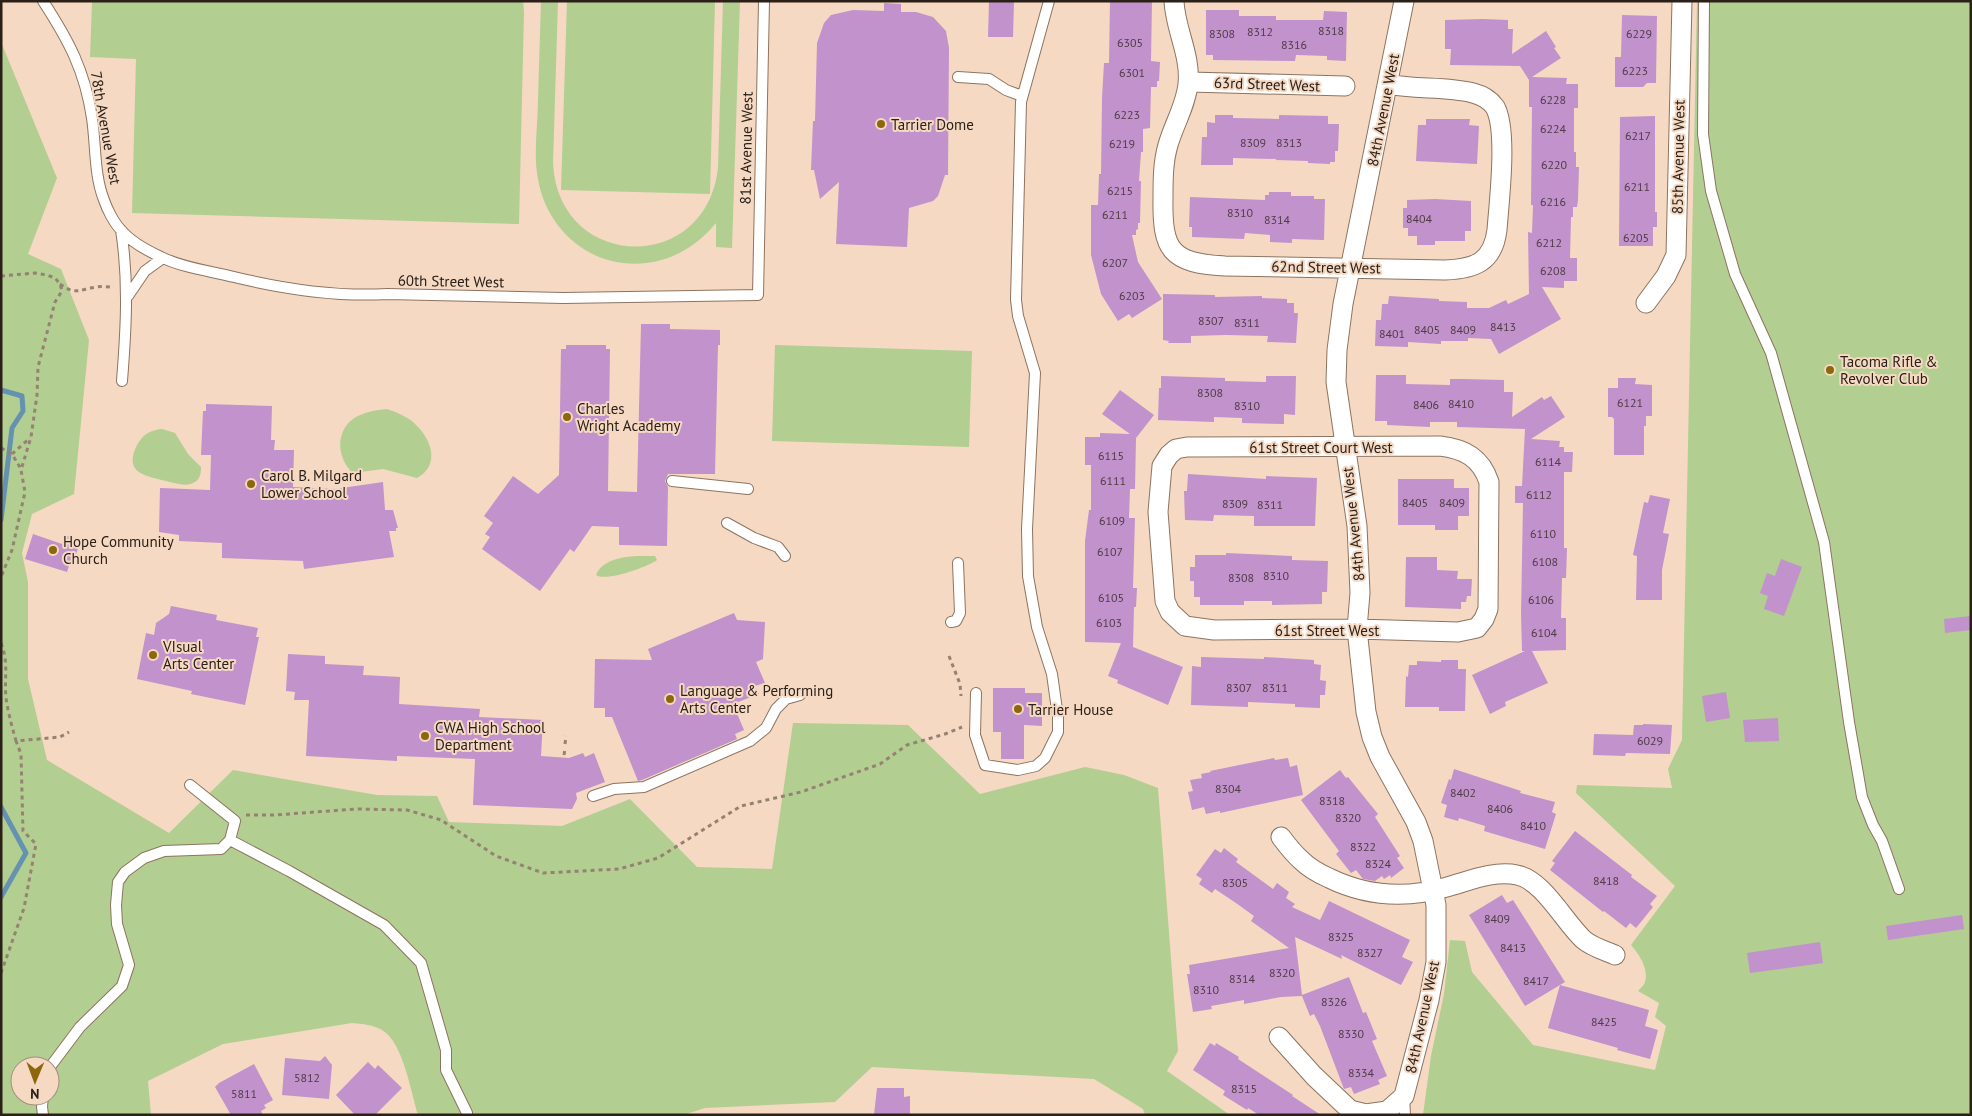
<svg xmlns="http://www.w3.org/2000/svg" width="1972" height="1116" font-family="'PT Sans',sans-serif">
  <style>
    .green { fill: #b2ce91; fill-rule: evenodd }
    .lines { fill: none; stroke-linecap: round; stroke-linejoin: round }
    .stream { stroke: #6592b1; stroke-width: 5 }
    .building { fill: #c192cb }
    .lane-casing { stroke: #8d7460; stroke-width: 12 }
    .street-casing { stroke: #8d7460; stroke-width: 21 }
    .path { stroke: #958272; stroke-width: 3; stroke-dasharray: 4 4; stroke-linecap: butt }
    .lane { stroke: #fff; stroke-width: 10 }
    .street { stroke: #fff; stroke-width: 19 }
    .poi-dot { fill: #8d670b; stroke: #f5d9c3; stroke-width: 2 }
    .labels { text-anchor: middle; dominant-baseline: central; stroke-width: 4; stroke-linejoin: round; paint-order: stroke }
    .number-label { font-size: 12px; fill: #503c45 }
    .street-label { font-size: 15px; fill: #2a2018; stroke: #f5d9c3 }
    .poi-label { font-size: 15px; fill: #2a2018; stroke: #f5d9c3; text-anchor: start }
  </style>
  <rect width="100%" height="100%" fill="#f5d9c3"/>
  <path class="green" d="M92 1H523L524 12 519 224 132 213 136 59 90 57Z
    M541 1H558L553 163C558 271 706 276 718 168L723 1H740L732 248 716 247V223C692 252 660 267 623 263 579 258 545 222 538 179 533 154 538 125 538 100 539 67 540 34 541 1Z
    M567 1H715L710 194 561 190Z
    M1697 1H1971V1115H1423L1431 1056 1444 994 1450 940 1465 941 1472 972 1533 1045 1655 1070 1666 1026 1655 1017 1659 1003 1638 991C1640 989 1644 985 1645 982 1649 969 1639 954 1631 945L1675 886 1576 793 1577 785 1672 788 1668 769 1682 740Z
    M1 42 57 178 28 254 61 269 89 340 74 494 32 514 22 553 28 582V679L47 760 169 833 233 770 377 795 437 796 449 822 562 826 630 799 697 867 772 869 793 723 908 725 980 794 1085 767 1124 775 1158 788 1178 1051 1167 1071 1230 1115H1145L1143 1109 1094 1079 872 1067 835 1102 705 1108 683 1115H418C411 1092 403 1042 382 1030 373 1025 363 1024 352 1023L223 1044 148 1081 151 1115H1ZM20 1066H50V1096H20Z
    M775 345 972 351 969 447 772 441Z
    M387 409C398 413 409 417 417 426 433 442 439 466 417 478L383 469 353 473C337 459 335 432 353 419 363 412 376 410 387 409Z
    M162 429 175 433 188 454 201 467C201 474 200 480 193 483 185 487 175 483 166 481 145 476 123 473 137 445 143 434 151 430 162 429Z
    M637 556H655L657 560C647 567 607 582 596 575 602 560 622 557 637 556Z"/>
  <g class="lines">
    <path class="stream" d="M1 390 22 396 23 411 12 428 1 520
      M1 807 26 853 1 897"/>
  </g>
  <path class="building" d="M989 1H1014L1013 37H988Z
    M1110 1H1152L1151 61 1160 62 1159 81H1157V87H1151L1150 128 1143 129V152H1141L1139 181H1141L1140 223H1138V229L1136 230V235H1132L1138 262 1162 299 1132 318 1129 314 1118 321 1101 294 1091 255V205H1098L1099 174H1101L1102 98 1104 63H1109Z
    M884 3 901 4V12H916L933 17 946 31 949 48 948 175H945L938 196 933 201 909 208 907 247 836 244 839 182 820 199 814 170H811L813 121H815L817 43 824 23 831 15 853 10 884 11Z
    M1206 10H1239V16H1276V20H1323L1324 11 1347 12 1346 61 1327 60V56L1296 55 1295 61 1213 60V55H1206Z
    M1622 15 1657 16 1656 83H1647L1643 87H1615V57H1621Z
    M1483 19 1508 20V29H1513L1512 54 1546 31 1556 47 1554 48 1561 58 1532 77 1567 78 1566 84H1578V108H1574V152H1576V167H1579L1578 200 1577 207H1573V217H1571L1570 258H1577V281H1564V288L1542 287 1561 319 1499 354 1491 339 1468 338V341H1441V344L1408 342V347L1375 346 1376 320H1381L1382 304H1388L1389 296 1439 299V301L1467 302V308H1489L1506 300 1508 304 1529 294 1528 232 1532 233 1533 205H1531L1532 107H1529V80L1520 66 1450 65 1451 49H1445V20Z
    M1215 115H1233V118L1279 119V115L1328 116V124H1339L1338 151H1335V162H1330V164L1308 163V161L1276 160V159L1233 158V165H1201L1202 137H1207V122L1215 123Z
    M1655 116V212H1657V227H1653V246H1619L1620 117Z
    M1426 119H1470L1469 125 1479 126 1477 164 1416 161 1418 125H1426Z
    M1269 192H1291V196H1314V199H1325L1324 240 1292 239V243L1270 242V235L1245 233 1244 239 1192 237V227H1189L1190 197 1265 200V195H1269Z
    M1435 199 1471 201V231H1465V241H1435V245H1417V236H1408V228H1403V208H1407V200Z
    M1163 294 1215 295V297L1262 296V298L1287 299V303H1294V313H1298L1296 343 1267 342 1268 336 1226 335 1191 336V343H1168L1169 341 1163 340Z
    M641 324H670V329L720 330V345H718L715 474H668L665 481 668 487 667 546 619 545V527L592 526 574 552 570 549 540 591 482 549 490 537 485 534 493 523 484 516 513 476 538 494 559 475 561 349H566V345H606V349H610L608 491 637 492Z
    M1376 375H1406V384L1450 385V379H1463L1504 380V392H1513L1512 417 1542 397 1544 400 1551 396 1565 417 1531 439 1560 441 1559 447H1564V452H1573L1572 472H1564V548H1567L1566 578H1562L1561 618H1566V650L1532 651 1548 683 1505 702 1506 706 1490 714 1472 675 1525 651H1522L1521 614 1523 503H1515V486H1522L1525 429 1457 427V422H1430V427L1387 425V421H1375Z
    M1161 376 1225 378V381L1266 382V376H1296L1295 415 1284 414V424L1242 423V418L1214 417V422L1158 420 1159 388H1161Z
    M1618 378H1636L1635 384 1652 385V416H1646V426H1644V455H1614V419L1612 417H1608V388H1618Z
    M1120 390 1154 415 1136 438 1135 489H1130L1129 518H1135L1133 588H1137L1136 607H1134L1133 647 1183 667 1168 705 1117 683 1118 680 1108 676 1121 643 1085 642V541L1089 510H1091V465H1085V437H1100V433L1130 434 1102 414Z
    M206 404 272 406 271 440H275L274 450H294L293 487 335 489 383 482 385 510H393L398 528H396V531H389L394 557 304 569 303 561 222 558V543L179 541V535L159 532 160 488 210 490 211 455H201L203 411H206Z
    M1188 474 1266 479V476L1317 478 1315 526H1254V516L1214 515 1213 521 1185 520 1184 491H1187Z
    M1398 479H1454V488H1469V516H1458V530H1435V525H1398Z
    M1650 495 1670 499 1663 533 1669 534 1662 570V600H1636L1637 556 1633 555 1644 502 1648 503Z
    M33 534 62 544 65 535 81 540 75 557 72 556 67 572 25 559Z
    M1226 553 1292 556V560L1328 561 1327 592H1322V604L1272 605V601H1244V605H1200V597H1194V581H1190V567H1195V555H1226Z
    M1406 557H1437V570L1458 571 1457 579H1472L1471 596H1467L1466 602H1461V609L1405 607Z
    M1781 559 1802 567 1784 616 1764 609 1768 596 1760 593 1767 573 1775 576Z
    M171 606 217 615 216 620 258 628 256 637H259L245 705 191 694 192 691 137 679 146 633 154 635 156 623 169 614Z
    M734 613 737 620 765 622 763 659 756 662 765 683 755 686 759 694 733 704 744 730 735 734 737 739 642 780 638 781 612 717H605V708H594L595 659 652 660 648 649Z
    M1971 616V630L1945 633 1944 619Z
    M288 654 325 656V664L364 666 363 675 400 677 399 704 480 709 479 717 543 720 541 756 569 758 583 753 585 757 594 753 605 782 576 793 577 799 572 809 473 805 475 759 397 756V761L306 756 309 700H294L295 692 286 691Z
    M1201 657 1264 659V657L1314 660V664L1321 665 1320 680 1326 681 1325 695H1320V708L1295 707V704L1248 702V707L1191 705 1192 666 1201 667Z
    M1441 660H1458V669H1466L1465 711H1439V707H1405L1406 676 1408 677 1409 665H1417V661L1441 662Z
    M993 688H1025V693H1042V726L1024 725V759H1001V732H993Z
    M1726 692 1730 718 1706 722 1702 696Z
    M1778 718 1779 741 1745 742 1743 720Z
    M1643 724 1672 725 1670 754 1626 753 1625 756 1593 755 1594 734 1633 735 1634 725H1643Z
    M1274 758 1275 760 1288 758 1290 767 1297 765 1303 795 1220 813V811L1206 814 1204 807 1192 810 1188 792 1193 791 1190 780 1202 778 1201 774 1211 772 1210 771Z
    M1454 769 1521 791 1520 793 1555 802 1552 812 1556 814 1545 849 1484 831 1485 826 1459 818 1458 821 1444 817 1447 805 1441 803 1449 779 1451 780Z
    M1340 770 1346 778 1348 777 1378 814 1375 817 1400 856 1397 858 1404 868 1391 878 1390 875 1384 879 1382 876 1375 881 1363 879 1356 870 1351 873 1336 854 1339 851 1301 800Z
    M1575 831 1632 875 1631 877 1657 896 1650 904 1653 907 1636 928 1630 923 1626 928 1604 911 1603 912 1550 870 1555 863 1552 861Z
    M1224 848 1238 859 1236 862 1273 889 1277 883 1289 892 1286 898 1295 904 1292 907 1320 920 1329 901 1410 940 1402 957 1413 962 1401 985 1341 955 1342 959 1295 937 1302 995 1349 977 1363 1013 1366 1012 1377 1039 1372 1041 1387 1076 1378 1080 1380 1084 1354 1094 1351 1087 1344 1089 1320 1026 1314 1014 1310 1016 1302 996 1281 997 1244 1004V1000L1211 1006 1212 1009 1193 1012 1187 974H1190L1189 965 1289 948 1251 921 1254 916 1236 903 1215 889 1212 893 1199 884 1202 879 1196 875 1215 849 1221 853Z
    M1502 895 1507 903 1513 900 1565 982 1560 985 1649 1010 1645 1026 1658 1030 1650 1059 1617 1050 1618 1048 1548 1028 1560 985 1525 1006 1469 915Z
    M1962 915 1964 929 1888 940 1886 926Z
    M1820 942 1823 963 1750 973 1747 953Z
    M1210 1043 1215 1046 1216 1043 1239 1057 1238 1059 1293 1095 1292 1096 1321 1115H1259L1248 1108 1247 1110 1223 1095 1225 1091 1193 1070Z
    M325 1056 332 1065 329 1099 282 1095 285 1058 320 1061Z
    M368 1062 375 1069 378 1065 402 1088 375 1115H355L336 1095Z
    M254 1064 273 1100 264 1105 266 1108 261 1111 263 1115H231L215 1087 219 1083Z
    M877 1088H904V1097L910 1096V1115H874Z"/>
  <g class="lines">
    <defs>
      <path id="lane" d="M43 1C69 41 85 71 92 118 96 145 94 175 104 200 107 209 114 223 121 230 130 241 148 251 161 257 183 268 211 271 234 277 284 289 336 297 387 294L563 298 758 295 764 1
        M1704 1 1703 134 1711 191 1735 274 1771 353 1824 542 1849 722 1862 797 1873 825 1882 841 1899 889
        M958 77 989 79 1006 90 1022 96
        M121 230C129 281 126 330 122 381
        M128 296 145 271 163 258
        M672 481 748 489
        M727 523 754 538 778 547 785 556
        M951 622 956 621 960 613 958 563
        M976 693 975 735 985 765 1018 770 1036 766 1045 758 1058 732V717L1052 674 1037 627 1028 576 1027 529 1035 373 1018 316 1016 300 1021 102 1049 1
        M593 796 614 789 644 787 750 741 766 728 776 709 786 699 800 695
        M230 840 289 871 384 925 421 963 446 1050V1070L467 1113
        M50 1067 80 1027 122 986 129 965 117 924 116 905 118 882 125 872 144 858 164 851 221 849 230 840 235 821 190 785
        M1404 1096 1405 1115
        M43 1115 42 1107 43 1096"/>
      <path id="street" d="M1174 1C1175 29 1191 55 1188 84 1186 105 1174 124 1168 145 1163 162 1163 180 1163 198 1162 251 1171 263 1225 266L1445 270C1475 269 1493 262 1497 230 1499 202 1508 130 1495 107 1490 100 1481 95 1473 93 1445 86 1416 90 1388 84
        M1189 82 1345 86
        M1646 303 1666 276 1676 255 1682 1
        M1440 446C1465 449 1481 458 1489 482L1488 609 1484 619 1477 628 1458 632 1357 629 1214 630 1185 626 1170 612 1165 601 1158 512 1162 466 1169 455 1176 449 1187 447Z
        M1281 837C1287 845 1293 853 1301 860 1309 868 1320 874 1329 878 1368 897 1406 899 1447 887 1469 881 1494 870 1517 875 1543 880 1565 923 1584 940 1592 947 1606 951 1615 955
        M1279 1037 1314 1076 1350 1110 1366 1114 1387 1111 1404 1096 1429 1000 1436 962V905L1423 841 1416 822 1380 757 1372 737 1366 712 1357 629 1360 593 1357 526 1336 382 1337 350 1343 304 1404 1"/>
    </defs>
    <use href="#lane" class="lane-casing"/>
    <use href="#street" class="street-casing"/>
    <path class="path" d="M1 276 35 273 47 275 55 278 60 284 62 291 55 302 38 367 37 395 31 437 21 470 25 492 12 550 1 577
      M60 284C76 296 80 289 97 287 102 286 108 287 114 287
      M1 448 12 454 21 469
      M12 454 30 438
      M1 643C9 663 4 678 6 698 8 712 12 727 16 741
      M949 656 960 684 961 696
      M565 744 566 736
      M564 755 565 749
      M246 815H275L356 809 407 810 441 820 496 856 543 873 619 869 658 858 741 806 801 792 880 764 907 745 945 734 962 727
      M1 973 24 908 36 844 23 831 21 754 16 741 60 737 69 732"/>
    <use href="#lane" class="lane"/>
    <use href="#street" class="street"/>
  </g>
  <g class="poi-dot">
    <circle cx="881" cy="124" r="5"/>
    <circle cx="1830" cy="370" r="5"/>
    <circle cx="567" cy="417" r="5"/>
    <circle cx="251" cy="484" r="5"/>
    <circle cx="53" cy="550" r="5"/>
    <circle cx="153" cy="655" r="5"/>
    <circle cx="670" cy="699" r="5"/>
    <circle cx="1018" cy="709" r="5"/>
    <circle cx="425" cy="736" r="5"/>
  </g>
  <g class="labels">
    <g class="number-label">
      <text x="1331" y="30">8318</text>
      <text x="1260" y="31">8312</text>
      <text x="1222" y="33">8308</text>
      <text x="1639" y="33">6229</text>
      <text x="1130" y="42">6305</text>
      <text x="1294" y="44">8316</text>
      <text x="1635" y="70">6223</text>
      <text x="1132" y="72">6301</text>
      <text x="1553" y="99">6228</text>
      <text x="1127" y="114">6223</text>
      <text x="1553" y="128">6224</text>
      <text x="1638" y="135">6217</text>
      <text x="1253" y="142">8309</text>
      <text x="1289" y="142">8313</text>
      <text x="1122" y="143">6219</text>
      <text x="1554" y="164">6220</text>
      <text x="1637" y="186">6211</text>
      <text x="1120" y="190">6215</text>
      <text x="1553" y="201">6216</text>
      <text x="1240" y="212">8310</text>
      <text x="1115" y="214">6211</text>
      <text x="1419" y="218">8404</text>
      <text x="1277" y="219">8314</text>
      <text x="1636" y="237">6205</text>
      <text x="1549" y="242">6212</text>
      <text x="1115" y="262">6207</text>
      <text x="1553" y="270">6208</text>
      <text x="1132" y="295">6203</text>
      <text x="1211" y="320">8307</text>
      <text x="1247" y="322">8311</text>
      <text x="1503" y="326">8413</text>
      <text x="1427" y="329">8405</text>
      <text x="1463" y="329">8409</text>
      <text x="1392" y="333">8401</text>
      <text x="1210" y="392">8308</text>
      <text x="1630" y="402">6121</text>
      <text x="1461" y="403">8410</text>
      <text x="1426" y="404">8406</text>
      <text x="1247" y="405">8310</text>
      <text x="1111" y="455">6115</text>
      <text x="1548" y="461">6114</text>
      <text x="1113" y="480">6111</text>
      <text x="1539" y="494">6112</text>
      <text x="1415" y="502">8405</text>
      <text x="1452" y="502">8409</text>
      <text x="1235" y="503">8309</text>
      <text x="1270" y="504">8311</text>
      <text x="1112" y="520">6109</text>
      <text x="1543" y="533">6110</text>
      <text x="1110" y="551">6107</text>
      <text x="1545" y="561">6108</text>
      <text x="1276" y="575">8310</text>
      <text x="1241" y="577">8308</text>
      <text x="1111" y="597">6105</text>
      <text x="1541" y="599">6106</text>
      <text x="1109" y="622">6103</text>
      <text x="1544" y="632">6104</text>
      <text x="1239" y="687">8307</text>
      <text x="1275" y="687">8311</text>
      <text x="1650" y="740">6029</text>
      <text x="1228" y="788">8304</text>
      <text x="1463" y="792">8402</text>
      <text x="1332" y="800">8318</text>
      <text x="1500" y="808">8406</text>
      <text x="1348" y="817">8320</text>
      <text x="1533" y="825">8410</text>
      <text x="1363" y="846">8322</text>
      <text x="1378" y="863">8324</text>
      <text x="1606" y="880">8418</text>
      <text x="1235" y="882">8305</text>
      <text x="1497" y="918">8409</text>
      <text x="1341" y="936">8325</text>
      <text x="1513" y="947">8413</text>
      <text x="1370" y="952">8327</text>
      <text x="1282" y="972">8320</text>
      <text x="1242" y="978">8314</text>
      <text x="1536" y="980">8417</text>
      <text x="1206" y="989">8310</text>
      <text x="1334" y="1001">8326</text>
      <text x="1604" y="1021">8425</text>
      <text x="1351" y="1033">8330</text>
      <text x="1361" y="1072">8334</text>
      <text x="307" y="1077">5812</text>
      <text x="1244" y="1088">8315</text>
      <text x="244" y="1093">5811</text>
    </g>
    <g class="street-label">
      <text transform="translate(1267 84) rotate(2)">63rd Street West</text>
      <text transform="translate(1383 110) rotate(-79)">84th Avenue West</text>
      <text transform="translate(106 128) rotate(80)">78th Avenue West</text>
      <text transform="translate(746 148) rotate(-89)">81st Avenue West</text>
      <text transform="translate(1678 157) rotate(-89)">85th Avenue West</text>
      <text transform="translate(1326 267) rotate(1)">62nd Street West</text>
      <text transform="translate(451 281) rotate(1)">60th Street West</text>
      <text x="1321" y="447">61st Street Court West</text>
      <text transform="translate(1353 524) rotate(-96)">84th Avenue West</text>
      <text x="1327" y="630">61st Street West</text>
      <text transform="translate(1422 1017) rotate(-78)">84th Avenue West</text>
    </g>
    <g class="poi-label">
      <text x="891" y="124">Tarrier Dome</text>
      <text x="1840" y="361">Tacoma Rifle &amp;<tspan x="1840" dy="17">Revolver Club</tspan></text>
      <text x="577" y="408">Charles<tspan x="577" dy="17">Wright Academy</tspan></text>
      <text x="261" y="475">Carol B. Milgard<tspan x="261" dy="17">Lower School</tspan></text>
      <text x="63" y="541">Hope Community<tspan x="63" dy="17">Church</tspan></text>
      <text x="163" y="646">VIsual<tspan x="163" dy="17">Arts Center</tspan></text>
      <text x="680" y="690">Language &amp; Performing<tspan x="680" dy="17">Arts Center</tspan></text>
      <text x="1028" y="709">Tarrier House</text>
      <text x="435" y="727">CWA High School<tspan x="435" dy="17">Department</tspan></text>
    </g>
  </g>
  <rect width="1972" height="1116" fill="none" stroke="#2a2018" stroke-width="5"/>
  <g transform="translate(35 1081) rotate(181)"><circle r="24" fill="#f5d9c3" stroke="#a48f7f"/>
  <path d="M0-4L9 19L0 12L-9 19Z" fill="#8d670b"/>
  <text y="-8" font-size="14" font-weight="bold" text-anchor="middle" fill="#2a2018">N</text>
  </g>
</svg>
